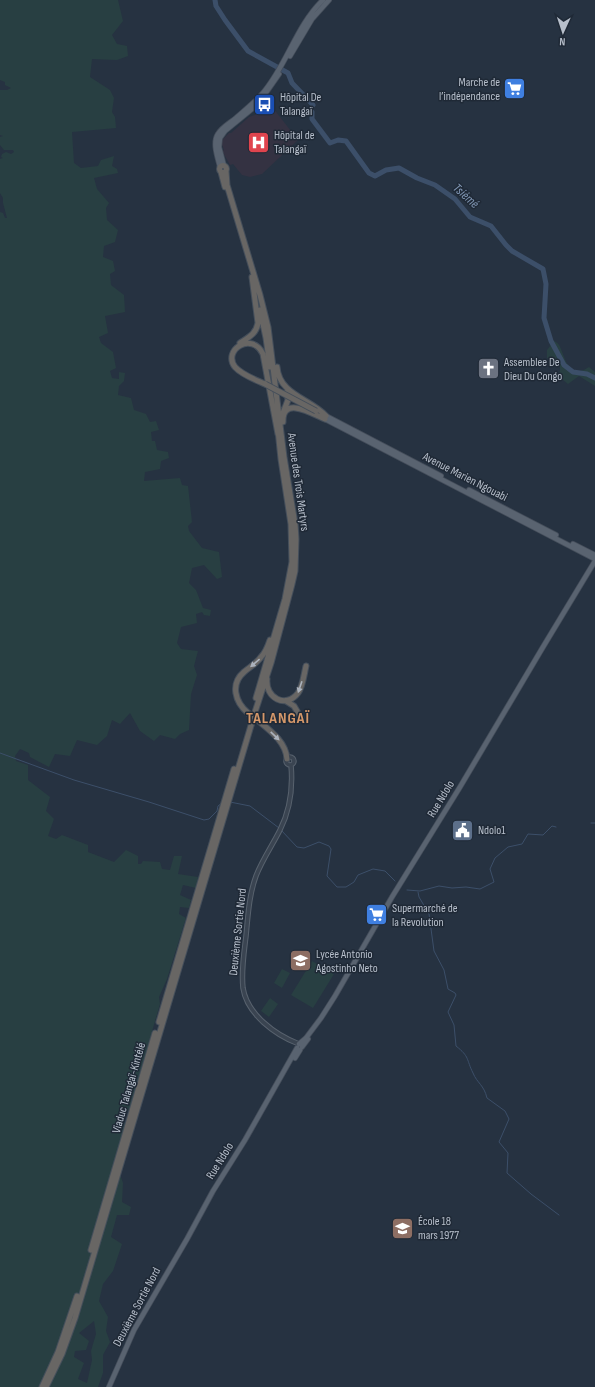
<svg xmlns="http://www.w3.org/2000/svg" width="595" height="1387" font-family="'Sofia Sans Condensed',sans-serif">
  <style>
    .medical { fill: #343242 }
    .green { fill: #283f42; fill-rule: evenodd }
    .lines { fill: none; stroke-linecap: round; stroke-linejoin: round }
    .stream { stroke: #3c4f69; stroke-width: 1 }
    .river { stroke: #3c4f69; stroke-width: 5 }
    .tertiary-casing { stroke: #58626e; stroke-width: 5.5 }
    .primary-casing { stroke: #444d5a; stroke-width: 6 }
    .trunk-casing { stroke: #454f5b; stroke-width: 7 }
    .tertiary { stroke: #3a4451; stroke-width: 3.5 }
    .primary { stroke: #596370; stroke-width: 4.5 }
    .trunk { stroke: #686664; stroke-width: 5 }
    .trunk-bridge-casing { stroke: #454f5b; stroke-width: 7; stroke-linecap: butt }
    .trunk-bridge { stroke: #686664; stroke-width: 5 }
    .oneway { fill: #abb2bc }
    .labels { text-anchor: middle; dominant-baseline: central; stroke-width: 3; stroke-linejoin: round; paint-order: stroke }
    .poi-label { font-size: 12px; fill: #b7bfcb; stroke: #1f2936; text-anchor: start }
    .street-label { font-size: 12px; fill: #b7bfcb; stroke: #1f2936 }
    .water-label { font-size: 13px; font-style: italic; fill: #7f95b2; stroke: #1f2936 }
    .district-label { font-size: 16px; font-weight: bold; letter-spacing: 1px; fill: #d49769; stroke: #1f2936 }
  </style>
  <rect width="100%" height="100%" fill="#263241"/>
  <path class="medical" d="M273 108 298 140 262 174 250 177 242 175 233 164 230 165 222 151 224 150 222 145V140L229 133H231L249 117Z"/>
  <path class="green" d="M0 0H118L123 21 112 35 117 44 127 46 128 56 117 60 92 59 90 77 110 90 114 98 112 112 115 117 116 128 72 132 74 163 81 168 98 166 101 160 114 156 112 166 117 169 118 173 94 178 97 189 109 203 106 208 107 220 118 230 115 242 104 246 103 257 113 261 115 271 110 274 111 285 124 295 125 312 105 316 108 333 99 337 101 343 113 352 116 368 110 371 112 378 119 379V372L125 373 124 381 119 386 118 395 131 398 134 410 146 414 150 422 156 421 159 430 151 432 152 441H155L157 450 168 452 169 458 161 461 160 469 145 472 144 481 180 478 182 485 188 486 192 522 188 526 189 531 202 548 219 552 222 577 217 579 204 565 192 568 189 583 196 590 203 608 211 610 210 616 204 615 202 612 196 614 197 623 181 627 177 643 181 649 198 651 194 666 197 675 191 694 189 730 180 734 175 739 160 735 154 741 140 731 130 713 120 724 112 720 107 736 97 745 77 740 70 756 55 754 49 767 30 757 29 753 20 749 15 756 16 761 28 765V780L50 797 46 811 54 819 48 836 56 839 62 835 88 845V852L114 862 126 850 138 856V864H141L143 861 160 862 162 869 170 870 174 856H182L178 874 198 877 196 888 183 885 180 895 191 900 189 908 180 907 179 914 186 918 167 979 159 997 160 1004 130 1107 123 1120 126 1125 115 1160 123 1183 122 1202 131 1207 129 1215H117L111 1237 122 1244 113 1271 103 1284 99 1301 108 1317 106 1331 110 1342 103 1355V1373L98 1387H0V212L3 213 5 218H7L3 203V198L0 193V159L3 158 1 157 2 154 6 152 11 154 14 152 13 150H4L0 145V137L3 136 0 135V90H7L11 88 5 85V82L0 80ZM94 1321 96 1334 91 1351 92 1360 87 1383 78 1379 84 1363 74 1357 75 1351 86 1350 89 1341 79 1333Z
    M554 341C556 342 558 343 559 345 564 353 566 373 580 371 583 371 587 368 589 367L595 372V386L579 376 568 384 557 375 560 371V364L555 360 547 358V350Z
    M312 961 334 974 313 1008 291 995Z
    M282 969 290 973 282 988 274 983Z
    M270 998 278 1004 269 1017 261 1011Z"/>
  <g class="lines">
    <path class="stream" d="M0 753 74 780 149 802 204 820 209 819 217 811 218 806 223 802
      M230 802 250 806 279 828
      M591 823H595
      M281 830 297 847 304 848 319 842 329 846 331 849 327 876 337 887H346L354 882 358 875 373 869 385 871 395 881
      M407 890 420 891 439 886 452 888 466 887 480 889 494 882 490 869 495 858 508 847 522 844 528 834 543 835 552 826 556 827
      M418 892 419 897 429 914 434 951 444 970 448 989 455 993 456 995 448 1012 454 1025 456 1046C470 1057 466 1059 473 1073 477 1083 484 1085 487 1098L505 1111 509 1119 499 1142 508 1153 507 1173 531 1194 559 1215"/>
    <path class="river" d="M215 0 216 6 225 20 248 51 288 73 292 83 313 105
      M312 112V119L330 143 338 140 346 141 369 173 375 176 386 170 399 168 417 178 435 185 455 199 470 217 491 226 506 245 512 251 543 269 546 284 544 318 551 341 564 365 573 372 587 374 595 378"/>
    <defs>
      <path id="tertiary" d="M286 761a4 4 0 1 1 8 0a4 4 0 1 1-8 0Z
        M291 765C293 787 290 810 280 830 272 846 262 860 256 876 249 895 248 916 246 936 244 953 241 971 243 988 247 1014 275 1035 299 1044"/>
      <path id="primary" d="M290 56 312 19 329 0
        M224 166 219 147 220 138 225 131 258 104 279 74
        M220 167C218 158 212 143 218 134 222 127 230 123 236 118 245 110 255 102 263 93 287 65 296 26 323 0
        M326 416 441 476
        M325 419 595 559
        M469 490 556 535
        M573 544 595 555
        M299 1044 306 1038 321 1018 335 996 392 897 460 787 543 647 595 561
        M302 1047 308 1039
        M295 1058 300 1050
        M109 1387 134 1330 187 1239 213 1191 245 1140 297 1048"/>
      <path id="trunk" d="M219.5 169a3.5 3.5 0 1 1 7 0a3.5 3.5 0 1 1-7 0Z
        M221 172 225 187
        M260 310 266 338 270 367
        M240 343C249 337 256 334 258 323L252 277
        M277 367C279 395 311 399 326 416
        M265 384C256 380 242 375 235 367 222 350 252 331 263 354L278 434
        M283 413 288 400 287 392
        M283 422C282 395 313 414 325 419
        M267 679C265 698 286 709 298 693 303 686 304 674 306 666
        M256 698 285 599 292 562 291 524 281 459 278 430
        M286 701 294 706 301 718
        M248 713C235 702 230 684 244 672 250 667 257 663 261 657 266 652 268 646 270 640
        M255 718C268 729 286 741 287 759
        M159 1022 234 769
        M91 1250 155 1033
        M42 1387 58 1352 77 1296
        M46 1387 62 1354 75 1318 255 712 271 663 292 584 295 571 296 539 295 524 284 457 268 327 260 295 227 185 226 171"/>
    </defs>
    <use href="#tertiary" class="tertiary-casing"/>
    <use href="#primary" class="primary-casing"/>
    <use href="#trunk" class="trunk-casing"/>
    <use href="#tertiary" class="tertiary"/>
    <use href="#primary" class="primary"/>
    <use href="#trunk" class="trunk"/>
    <defs>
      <path id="trunk-bridge" d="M265 384 316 411
        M248 713 255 718"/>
    </defs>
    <use href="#trunk-bridge" class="trunk-bridge-casing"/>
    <use href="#trunk-bridge" class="trunk-bridge"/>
  </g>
  <defs><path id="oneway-solid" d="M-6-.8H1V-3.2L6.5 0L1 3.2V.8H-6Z"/></defs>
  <g class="oneway">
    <use href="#oneway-solid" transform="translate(255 663) rotate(140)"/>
    <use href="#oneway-solid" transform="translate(300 687) rotate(109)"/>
    <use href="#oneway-solid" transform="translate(275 736) rotate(44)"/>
  </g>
  <defs>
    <symbol id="supermarket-square" viewBox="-11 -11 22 22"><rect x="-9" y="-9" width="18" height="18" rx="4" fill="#3f7fe0" stroke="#1f2936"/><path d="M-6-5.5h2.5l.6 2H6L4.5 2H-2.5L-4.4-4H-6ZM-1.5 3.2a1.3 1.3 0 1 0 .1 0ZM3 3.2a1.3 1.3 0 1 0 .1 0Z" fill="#fff"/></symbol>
    <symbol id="bus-square" viewBox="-11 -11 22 22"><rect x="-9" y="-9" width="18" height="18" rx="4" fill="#1a4fb4" stroke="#1f2936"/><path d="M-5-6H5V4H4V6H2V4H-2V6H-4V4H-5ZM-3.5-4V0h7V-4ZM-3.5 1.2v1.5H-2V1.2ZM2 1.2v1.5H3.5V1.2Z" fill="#fff"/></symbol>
    <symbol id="hospital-square" viewBox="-11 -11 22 22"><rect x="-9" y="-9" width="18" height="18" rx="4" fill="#e0444e" stroke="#1f2936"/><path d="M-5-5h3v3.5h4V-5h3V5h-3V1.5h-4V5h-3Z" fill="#fff"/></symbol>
    <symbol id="church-square" viewBox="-11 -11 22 22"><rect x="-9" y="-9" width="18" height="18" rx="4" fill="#6b7280" stroke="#1f2936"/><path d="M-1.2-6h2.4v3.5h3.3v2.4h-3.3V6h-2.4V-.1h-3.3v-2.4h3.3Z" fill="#fff"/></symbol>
    <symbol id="civic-square" viewBox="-11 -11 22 22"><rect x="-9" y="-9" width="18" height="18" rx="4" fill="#5c6f8a" stroke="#1f2936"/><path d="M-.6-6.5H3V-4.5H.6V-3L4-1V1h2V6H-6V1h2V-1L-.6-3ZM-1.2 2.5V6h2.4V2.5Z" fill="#fff"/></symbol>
    <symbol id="school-square" viewBox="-11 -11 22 22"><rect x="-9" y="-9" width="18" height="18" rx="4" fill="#8d6e63" stroke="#1f2936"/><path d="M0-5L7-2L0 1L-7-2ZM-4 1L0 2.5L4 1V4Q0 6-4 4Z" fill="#fff"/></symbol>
  </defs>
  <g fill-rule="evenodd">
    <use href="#supermarket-square" x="502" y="76" width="25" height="25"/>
    <use href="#bus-square" x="252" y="92" width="25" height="25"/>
    <use href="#hospital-square" x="246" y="130" width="25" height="25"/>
    <use href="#church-square" x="476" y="356" width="25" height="25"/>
    <use href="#civic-square" x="450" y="818" width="25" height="25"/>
    <use href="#supermarket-square" x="364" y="902" width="25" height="25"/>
    <use href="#school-square" x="288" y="948" width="25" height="25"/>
    <use href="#school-square" x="390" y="1216" width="25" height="25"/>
  </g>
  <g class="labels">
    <g class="poi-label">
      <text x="500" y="82" text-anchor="end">Marche de<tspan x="500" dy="14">l’indépendance</tspan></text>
      <text x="280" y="97">Hôpital De<tspan x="280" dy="14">Talangaï</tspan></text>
      <text x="274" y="135">Hôpital de<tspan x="274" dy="14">Talangaï</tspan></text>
      <text x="504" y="362">Assemblee De<tspan x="504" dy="14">Dieu Du Congo</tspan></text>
      <text x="478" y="830">Ndolo1</text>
      <text x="392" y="908">Supermarché de<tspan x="392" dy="14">la Revolution</tspan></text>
      <text x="316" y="954">Lycée Antonio<tspan x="316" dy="14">Agostinho Neto</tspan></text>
      <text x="418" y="1221">École 18<tspan x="418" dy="14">mars 1977</tspan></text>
    </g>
    <g class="street-label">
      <text transform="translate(465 477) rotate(27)">Avenue Marien Ngouabi</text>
      <text transform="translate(298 482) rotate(82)">Avenue des Trois Martyrs</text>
      <text transform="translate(441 799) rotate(-59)">Rue Ndolo</text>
      <text transform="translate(238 932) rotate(-84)">Deuxième Sortie Nord</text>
      <text transform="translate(129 1088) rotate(-74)">Viaduc Talangaï-Kintélé</text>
      <text transform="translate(220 1161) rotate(-58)">Rue Ndolo</text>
      <text transform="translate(137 1307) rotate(-62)">Deuxième Sortie Nord</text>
    </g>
    <g class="water-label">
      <text transform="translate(466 196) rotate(42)">Tsiémé</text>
    </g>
    <g class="district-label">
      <text x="278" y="718">TALANGAÏ</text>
    </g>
  </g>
  <g transform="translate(563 32) rotate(183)" stroke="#1f2936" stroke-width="3" paint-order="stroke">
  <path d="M0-3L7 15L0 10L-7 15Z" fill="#b7bfcb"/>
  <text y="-6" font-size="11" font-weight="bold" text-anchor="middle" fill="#b7bfcb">N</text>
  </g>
</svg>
